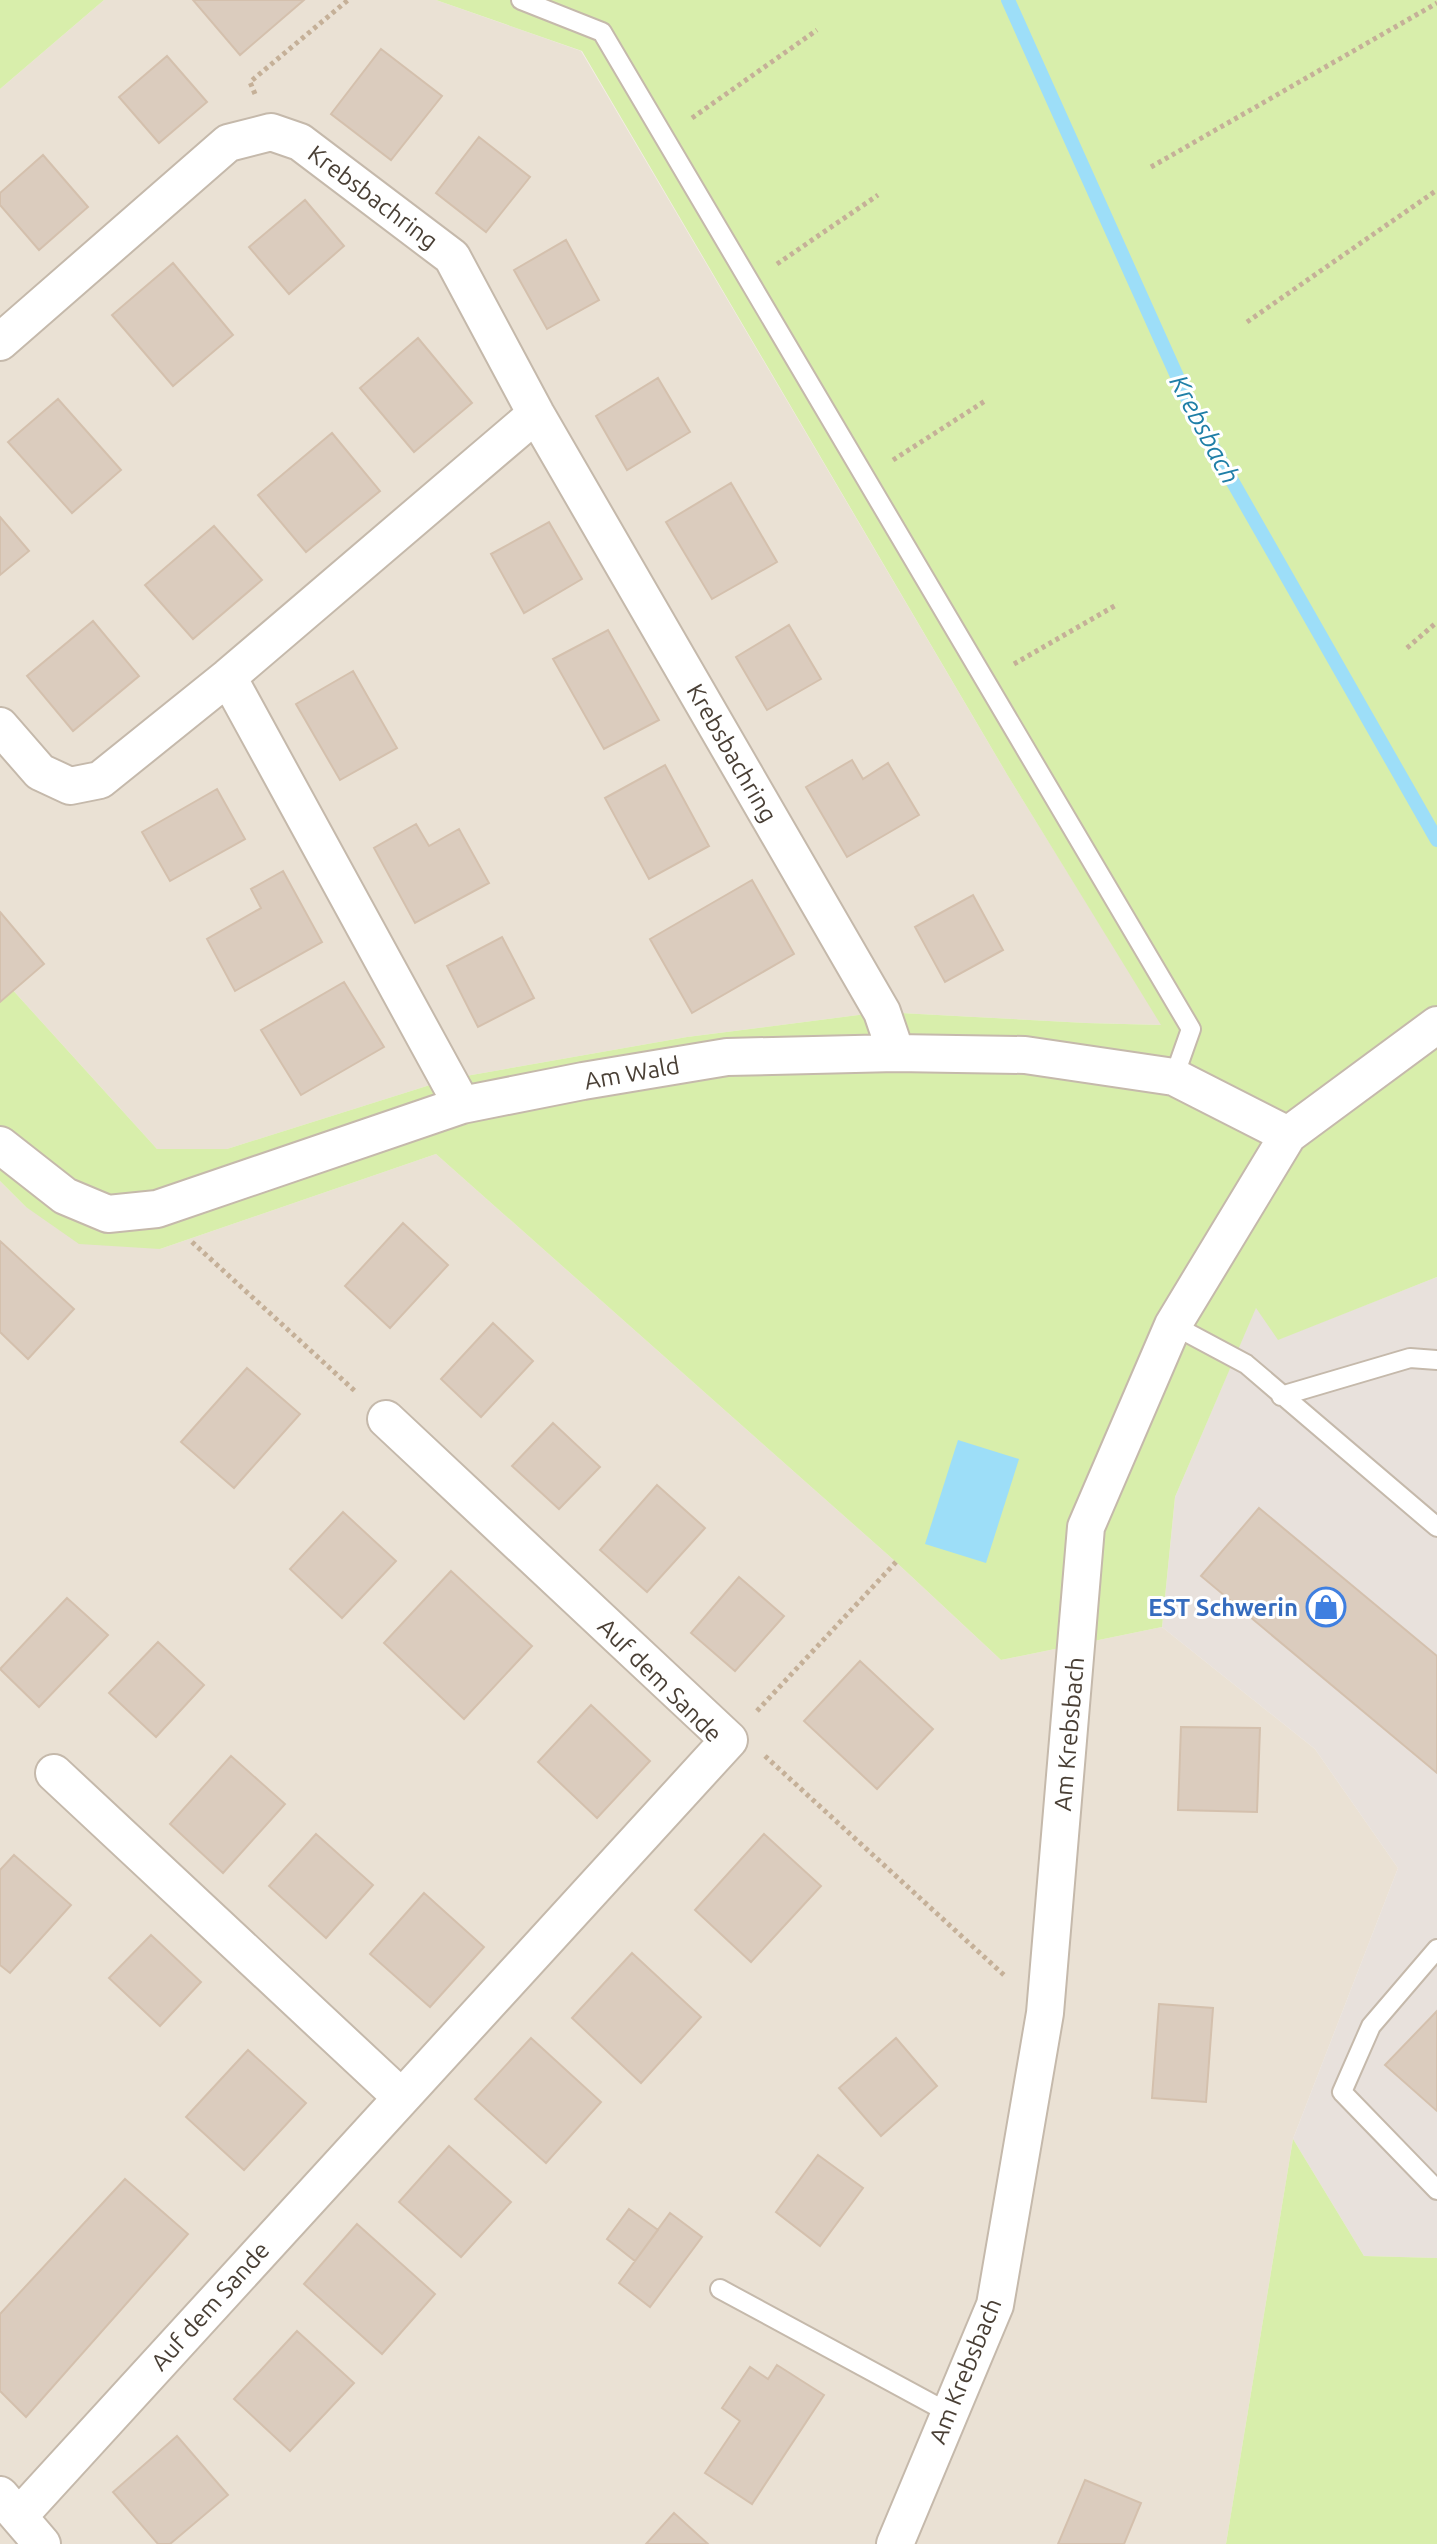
<svg xmlns="http://www.w3.org/2000/svg" width="1437" height="2544" font-family="Ubuntu,sans-serif">
  <style>
    .residential { fill: #eae1d4 }
    .industrial { fill: #e8e1dc }
    .green { fill: #d8eeab }
    .water { fill: #9ddef8 }
    .lines { fill: none; stroke-linecap: round; stroke-linejoin: round }
    .stream { stroke: #9ddef8; stroke-width: 14 }
    .building { fill: #dbccbe; stroke: #d4c0ad; stroke-width: 2 }
    .service-casing { stroke: #c5b9ab; stroke-width: 22 }
    .minor-casing { stroke: #c5b9ab; stroke-width: 40 }
    .path { stroke: #c5b098; stroke-width: 5; stroke-dasharray: 4 4; stroke-linecap: butt }
    .service { stroke: #fff; stroke-width: 18 }
    .minor { stroke: #fff; stroke-width: 36 }
    .labels { text-anchor: middle; dominant-baseline: central; stroke-width: 6; stroke-linejoin: round; paint-order: stroke }
    .street-label { font-size: 24px; fill: #493f35; stroke: #fff }
    .shop-label { font-size: 24px; font-weight: bold; fill: #366cbe; stroke: #fff; text-anchor: end }
    .water-label { font-size: 26px; font-style: italic; fill: #1f7fa7; stroke: #fff }
  </style>
  <rect width="100%" height="100%" fill="#f5efe7"/>
  <path class="residential" d="M104 0H436L581 51 1008 776 1162 1025 1086 1023 882 1012 687 1037 449 1079 227 1149H157L0 976V89Z
    M436 1154 896 1562 1001 1660 1162 1627 1315 1749 1398 1868 1293 2139 1226 2544H0V1181L26 1207 160 1249Z"/>
  <path class="industrial" d="M1437 1277V2258L1364 2256 1293 2139 1398 1868 1315 1749 1162 1627 1175 1497 1256 1307 1279 1339Z"/>
  <path class="green" d="M0 0H104L0 89Z
    M436 0H1437V1277L1278 1340 1256 1308 1175 1497 1162 1627 1001 1660 896 1562 436 1154 160 1249 79 1244 26 1207 0 1181V976L157 1149H227L449 1079 687 1037 882 1012 1086 1023 1161 1025 1008 776 582 51Z
    M1293 2139 1364 2256 1437 2258V2544H1226Z"/>
  <path class="water" d="M958 1440 1019 1459 986 1563 925 1544Z"/>
  <g class="lines">
    <path class="stream" d="M1008 0 1194 414 1437 840"/>
  </g>
  <path class="building" d="M193 0H304L240 55Z
    M381 49 442 96 391 160 331 114Z
    M167 56 207 102 159 143 119 97Z
    M479 137 530 177 486 232 436 193Z
    M43 155 88 207 39 250 0 205V193Z
    M305 200 344 246 289 294 249 247Z
    M566 240 599 300 547 329 514 270Z
    M173 263 233 335 173 386 112 315Z
    M418 338 472 403 414 452 360 388Z
    M658 378 690 432 627 470 596 416Z
    M58 399 121 470 72 513 8 442Z
    M332 433 380 491 306 552 258 495Z
    M731 483 777 562 712 599 666 522Z
    M0 517 29 551 0 575Z
    M549 522 582 579 524 613 491 554Z
    M214 526 262 580 193 639 145 585Z
    M93 621 139 676 73 731 27 676Z
    M789 625 821 679 767 710 736 657Z
    M608 630 659 720 604 749 553 659Z
    M353 671 397 748 340 780 296 704Z
    M852 760 863 779 888 763 919 815 847 857 806 787Z
    M665 765 709 846 649 879 605 798Z
    M217 789 245 839 170 881 142 832Z
    M416 824 429 846 459 829 489 883 415 923 374 848Z
    M283 871 322 942 235 991 207 939 261 908 251 889Z
    M752 880 794 954 692 1013 650 939Z
    M973 895 1003 950 945 982 915 927Z
    M0 912 44 964 0 1002Z
    M502 937 534 998 478 1027 447 966Z
    M344 982 384 1047 301 1095 261 1030Z
    M403 1223 448 1265 390 1328 345 1286Z
    M0 1241 74 1309 28 1359 0 1332Z
    M493 1323 533 1361 481 1417 441 1379Z
    M247 1368 300 1414 234 1488 181 1442Z
    M553 1423 600 1467 559 1509 512 1466Z
    M657 1485 705 1528 647 1592 600 1550Z
    M1259 1508 1437 1656V1773L1201 1576Z
    M343 1512 396 1561 342 1618 290 1569Z
    M451 1571 532 1646 464 1719 384 1643Z
    M739 1577 784 1616 735 1671 691 1633Z
    M67 1598 108 1635 39 1707 0 1669Z
    M158 1642 204 1685 156 1737 109 1693Z
    M860 1661 933 1729 877 1789 804 1721Z
    M591 1705 650 1761 597 1818 538 1762Z
    M1181 1727 1260 1728 1257 1812 1178 1810Z
    M231 1756 285 1804 223 1873 170 1824Z
    M316 1834 373 1885 326 1938 269 1886Z
    M764 1834 821 1886 751 1962 695 1910Z
    M14 1855 71 1905 10 1973 0 1965V1870Z
    M424 1893 484 1947 430 2007 370 1954Z
    M151 1935 201 1982 160 2026 109 1978Z
    M632 1953 701 2017 641 2083 572 2018Z
    M1159 2004 1213 2008 1206 2102 1152 2098Z
    M1437 2011V2111L1385 2065Z
    M531 2038 601 2102 546 2163 475 2099Z
    M896 2038 937 2086 881 2136 839 2088Z
    M248 2050 306 2103 244 2170 186 2117Z
    M449 2146 511 2202 461 2257 399 2202Z
    M818 2155 863 2188 820 2246 776 2212Z
    M125 2179 188 2234 26 2417 0 2391V2314Z
    M629 2209 658 2230 635 2261 607 2239Z
    M670 2213 702 2237 650 2307 619 2283Z
    M357 2224 435 2294 382 2354 304 2284Z
    M297 2331 354 2383 290 2451 234 2399Z
    M777 2365 824 2395 752 2504 705 2473 740 2421 722 2408 750 2367 768 2379Z
    M177 2436 228 2495 170 2544H158L113 2492Z
    M1085 2480 1141 2503 1124 2544H1058Z
    M674 2513 708 2544H646Z"/>
  <g class="lines">
    <defs>
      <path id="service" d="M521 0 602 32 1191 1029 1174 1077
        M1173 1325 1246 1364 1437 1527
        M1281 1396 1410 1358 1437 1360
        M1437 1949 1371 2026 1342 2092 1437 2190
        M720 2289 949 2413"/>
      <path id="minor" d="M0 342 228 143 271 132 300 142 452 257 536 414 882 1012 896 1053
        M228 677 462 1105
        M0 726 40 772 70 786 100 780 228 677 536 414
        M0 1145 65 1196 108 1214 157 1209 462 1105 583 1081 727 1057 896 1053 1025 1055 1174 1077 1288 1135
        M54 1773 401 2097
        M0 2495 42 2544
        M19 2516 729 1740 386 1419
        M895 2544 995 2305 1045 2013 1086 1527 1173 1325 1288 1135 1437 1025"/>
    </defs>
    <use href="#service" class="service-casing"/>
    <use href="#minor" class="minor-casing"/>
    <path class="path" d="M255 94 250 82 348 0
      M692 118 817 30
      M1151 167 1437 3
      M777 264 878 195
      M1247 322 1437 190
      M893 460 985 401
      M1407 648 1437 622
      M1014 664 1118 604
      M192 1242 356 1392
      M757 1711 896 1562
      M765 1756 1005 1976"/>
    <use href="#service" class="service"/>
    <use href="#minor" class="minor"/>
  </g>
  <defs>
    <symbol id="shop-ring" viewBox="-11 -11 22 22"><circle r="9.5" fill="#fff" stroke="#3f7fe0" stroke-width="1.5"/><path d="M-5-2.5h2.3a2.7 3.5 0 0 1 5.4 0H5L5.5 6h-11ZM-1.5-2.5h3a1.5 2.3 0 0 0-3 0Z" fill="#3f7fe0"/></symbol>
  </defs>
  <g fill-rule="evenodd">
    <use href="#shop-ring" x="1304" y="1585" width="44" height="44"/>
  </g>
  <g class="labels">
    <g class="street-label">
      <text transform="translate(373 197) rotate(37)">Krebsbachring</text>
      <text transform="translate(732 753) rotate(60)">Krebsbachring</text>
      <text transform="translate(632 1073) rotate(-10)">Am Wald</text>
      <text transform="translate(660 1680) rotate(45)">Auf dem Sande</text>
      <text transform="translate(1069 1734) rotate(-85)">Am Krebsbach</text>
      <text transform="translate(210 2306) rotate(-48)">Auf dem Sande</text>
      <text transform="translate(965 2371) rotate(-68)">Am Krebsbach</text>
    </g>
    <g class="shop-label">
      <text x="1298" y="1607">EST Schwerin</text>
    </g>
    <g class="water-label">
      <text transform="translate(1205 429) rotate(62)">Krebsbach</text>
    </g>
  </g>
</svg>
